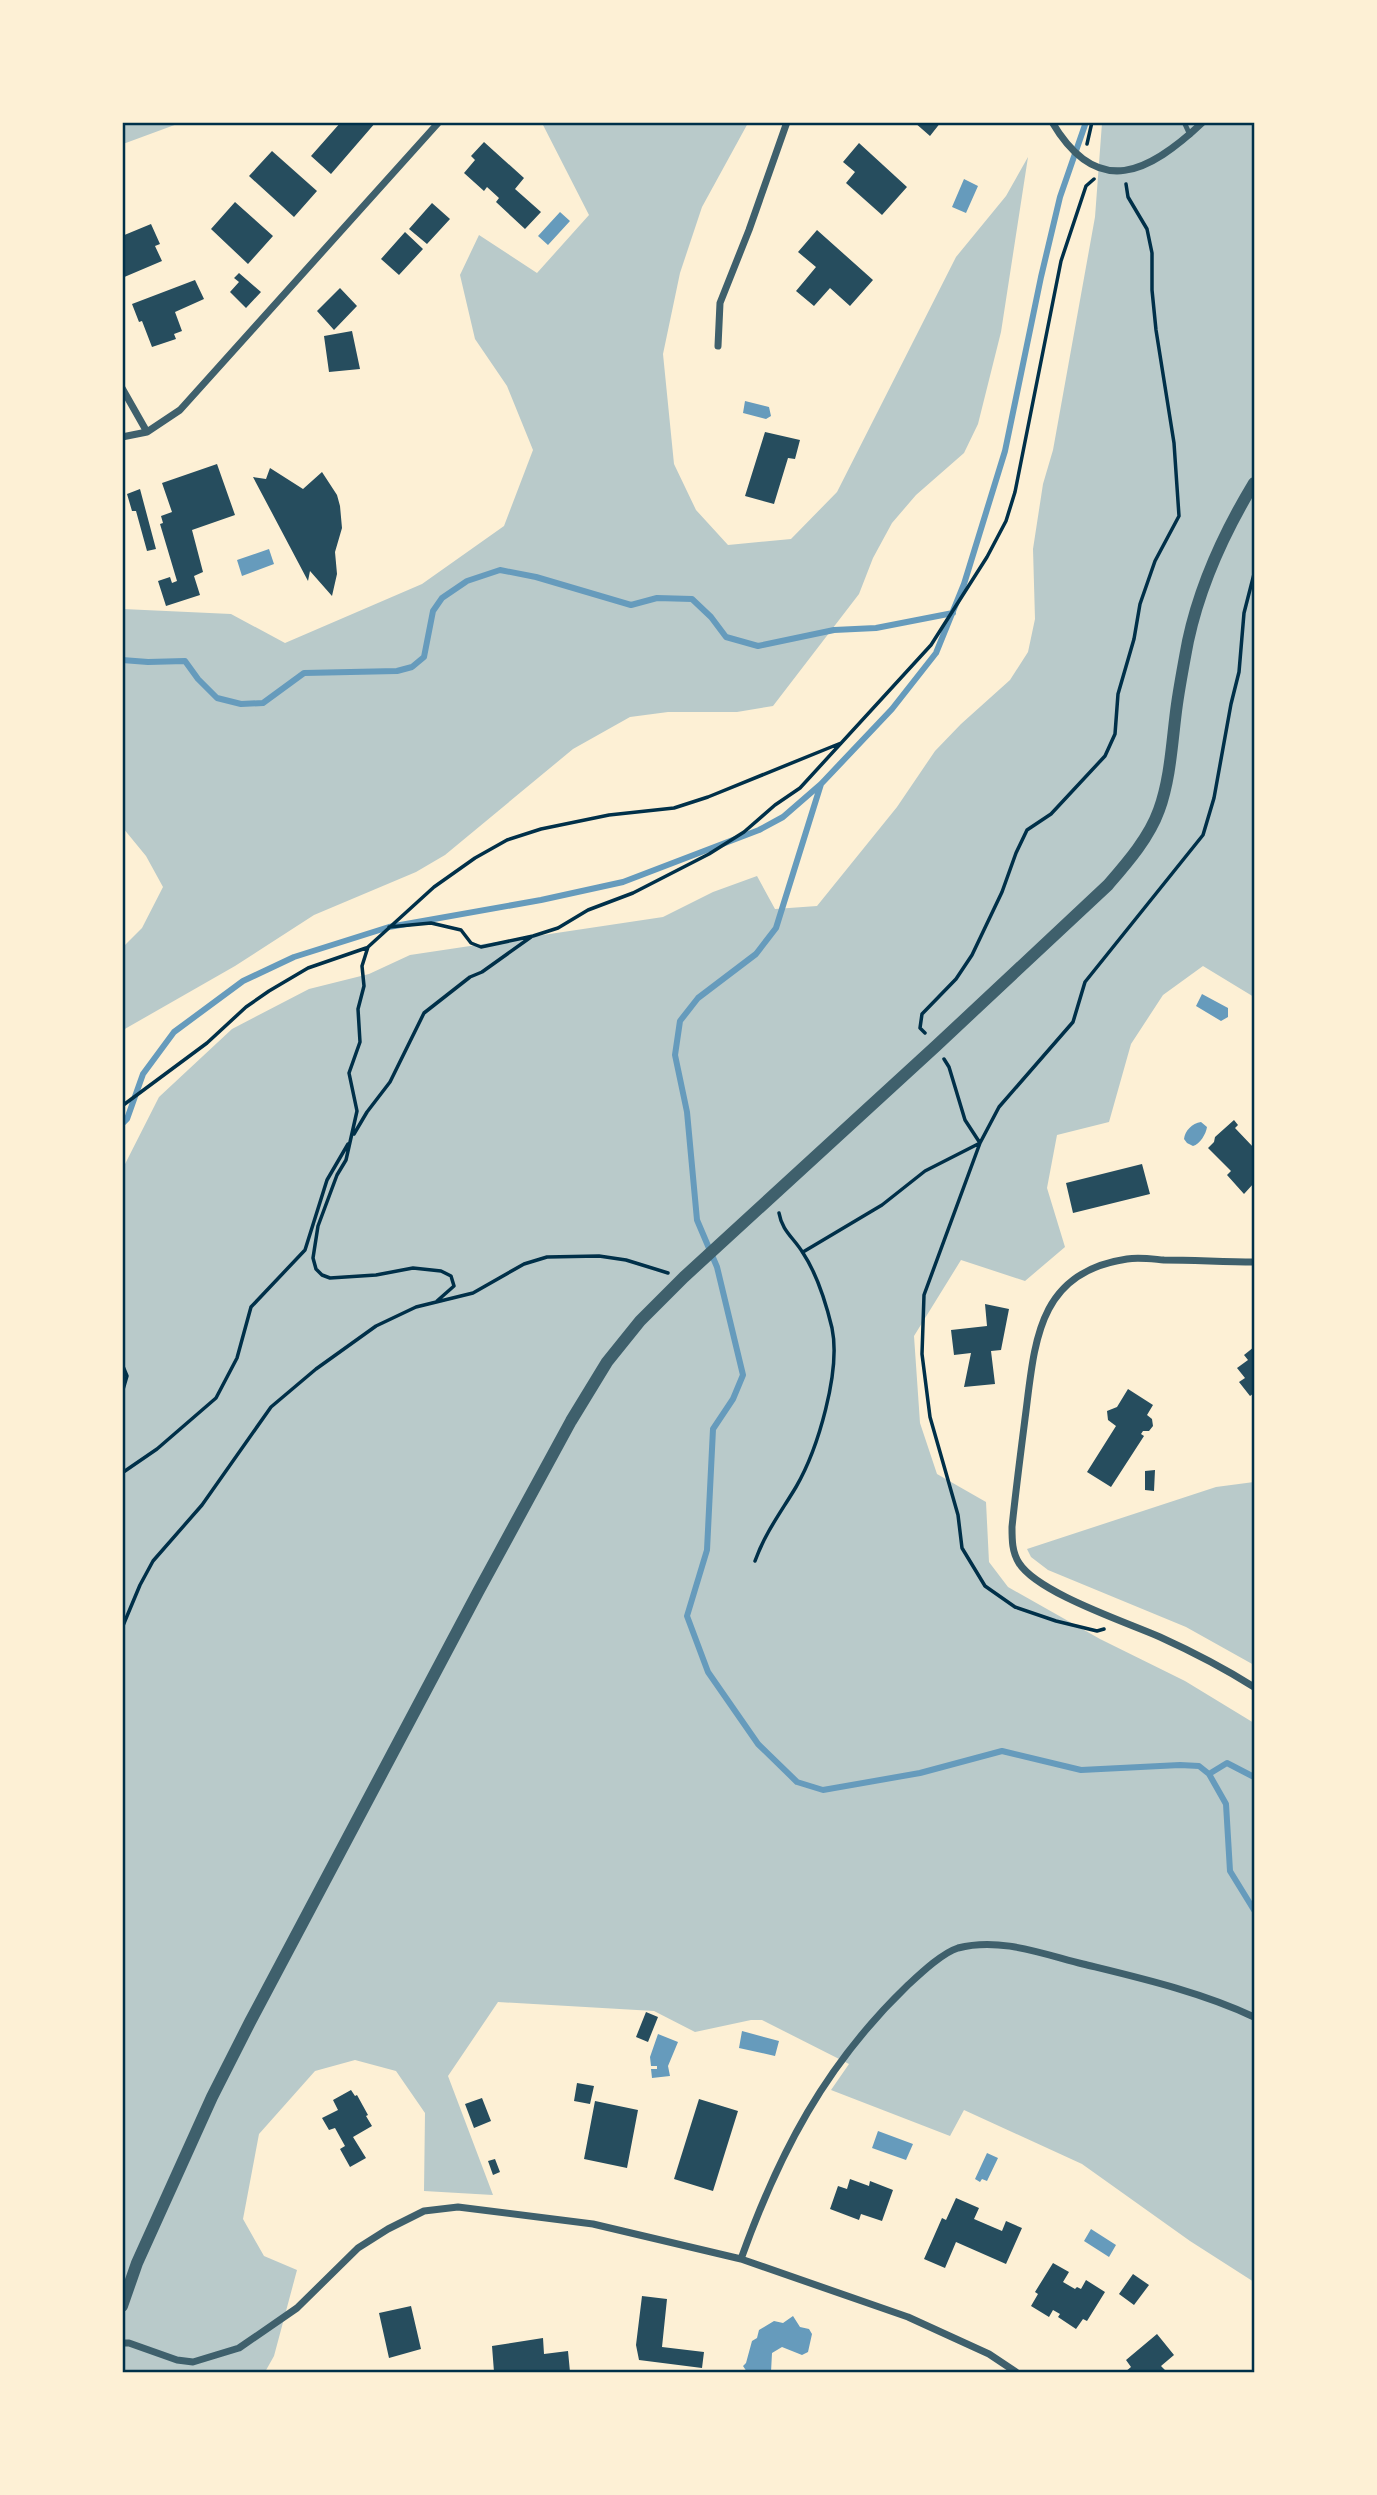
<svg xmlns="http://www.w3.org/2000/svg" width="1377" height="2495" font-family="Karla,sans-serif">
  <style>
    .green { fill: #b9caca }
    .water { fill: #669bbc }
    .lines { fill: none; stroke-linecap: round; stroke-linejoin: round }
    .stream { stroke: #669bbc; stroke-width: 6 }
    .building { fill: #264d5e }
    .path { stroke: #003049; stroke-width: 3.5 }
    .service { stroke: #3f606c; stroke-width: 5 }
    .minor { stroke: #3f606c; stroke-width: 7 }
    .tertiary { stroke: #3f606c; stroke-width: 12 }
    .neatline { fill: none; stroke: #003049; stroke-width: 2.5 }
  </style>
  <rect width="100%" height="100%" fill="#fdf0d5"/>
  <path class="green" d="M123 122H180V123L123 144Z
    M542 123H748L702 207 680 273 663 354 674 464 696 510 728 545 791 539 837 492 956 257 1006 196 1028 157 1001 332 978 424 964 453 916 495 892 523 873 558 859 594 773 706 737 712H668L630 717 573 749 445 855 416 872 314 915 235 966 123 1030V947L142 928 163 887 146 856 123 828V609L231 614 285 643 422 584 504 526 533 450 507 386 475 339 460 275 479 235 537 273 589 215Z
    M1102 123H1254V997L1203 966 1163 995 1131 1044 1109 1122 1057 1135 1047 1188 1065 1247 1025 1281 961 1260 914 1336 920 1423 937 1474 986 1502 989 1562 1008 1587 1100 1639 1185 1681 1254 1723V2282L1190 2241 1082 2164 964 2110 950 2136 831 2090 849 2064 762 2020H751L695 2032 654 2011 498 2002 448 2076 493 2195 424 2191 425 2113 396 2071 355 2060 315 2071 259 2134 243 2219 264 2256 297 2270 274 2356 265 2372H123L122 1170 159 1097 232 1029 309 989 369 974 410 955 663 917 713 892 757 876 775 909 817 906 897 807 935 751 961 724 1010 680 1028 652 1035 619 1033 549 1043 484 1053 450 1095 217Z
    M1254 1482V1665L1186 1627 1048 1570 1031 1557 1027 1549 1216 1487Z"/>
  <path class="water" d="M964 179 978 186 966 213 952 207Z
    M560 212 570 221 548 245 538 236Z
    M745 401 769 407 771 416 766 419 743 413Z
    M269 549 274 564 242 576 237 560Z
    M1202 994 1228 1008V1017L1221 1021 1196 1006Z
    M1201 1122 1207 1127C1206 1134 1200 1144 1193 1146L1187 1143 1184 1139C1185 1131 1192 1123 1201 1122Z
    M742 2031 779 2041 775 2056 739 2048Z
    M658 2034 678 2042 668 2066 670 2076 652 2078 651 2069H657V2066H651L650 2057Z
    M878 2131 913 2144 906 2160 872 2148Z
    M987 2153 998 2158 987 2181 982 2179 980 2182 975 2179Z
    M1091 2229 1116 2245 1109 2257 1084 2241Z
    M793 2316 800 2327 809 2329 812 2334 808 2352 802 2355 782 2347 772 2353 771 2372H747L743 2366 746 2363 752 2341 757 2338 759 2330 774 2321 783 2323Z"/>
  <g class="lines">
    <path class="stream" d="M122 660 148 662 185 661 198 679 217 698 241 704 263 703 304 673 397 671 412 667 424 657 433 611 442 598 467 581 500 570 536 577 631 605 657 598 692 599 711 617 726 637 758 646 834 630 876 628 953 613
      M821 784 776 928 756 954 698 998 680 1021 675 1055 687 1112 697 1220 717 1267 743 1375 733 1399 713 1429 707 1550 687 1616 708 1672 758 1744 797 1782 823 1790 920 1773 1002 1751 1081 1770 1180 1765 1199 1766 1209 1774 1226 1804 1230 1871 1254 1910
      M122 1124 127 1119 143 1074 174 1032 243 981 294 957 389 927 541 900 623 882 759 830 783 817 821 784 892 709 936 653 964 584 1005 451 1041 277 1060 197 1086 122
      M1209 1774 1227 1763 1254 1777"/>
  </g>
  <path class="building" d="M341 122H376L331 174 311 156Z
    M914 122H941L930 136Z
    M484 142 524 178 515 189 541 212 525 229 496 202 499 198 487 187 484 191 464 173 475 160 471 156Z
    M859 143 907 187 882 215 846 183 855 172 843 162Z
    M272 151 317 191 294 217 249 176Z
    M235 202 273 236 248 264 211 229Z
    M432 203 450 219 427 244 409 229Z
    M151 224 160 244 155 246 162 261 122 278V236Z
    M817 230 873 280 850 306 830 288 814 306 796 291 816 267 798 252Z
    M405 232 423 249 399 275 381 259Z
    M239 273 261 292 246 308 230 292 239 282 234 278Z
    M195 280 204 299 175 312 182 331 174 334 176 339 152 347 142 321 139 322 132 304Z
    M340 288 357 306 334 330 317 311Z
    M352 331 360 369 329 372 324 336Z
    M765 432 800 440 795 459 788 458 774 504 745 496Z
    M217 464 235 515 192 530 203 572 194 576 200 595 166 606 158 581 170 577 172 583 177 581 160 524 163 523 161 516 172 512 162 483Z
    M270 468 303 489 322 472 337 495 340 506 342 528 335 552 337 574 332 596 310 571 308 581 253 477 266 479Z
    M140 489 156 549 147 551 136 511H132L127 494Z
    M1234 1120 1238 1125 1235 1128 1254 1148V1183L1244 1194 1227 1175 1231 1171 1208 1148 1214 1142 1215 1137Z
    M1142 1164 1150 1194 1073 1213 1066 1183Z
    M985 1304 1009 1309 1001 1350 991 1351 995 1384 964 1387 971 1353 954 1355 951 1330 987 1326Z
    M1254 1347V1393L1250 1396 1239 1382 1245 1378 1237 1368 1248 1360 1244 1355Z
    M1128 1389 1153 1405 1147 1415 1152 1419 1153 1426 1149 1431H1143L1141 1434 1144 1436 1111 1487 1087 1472 1116 1426 1108 1420 1107 1411 1117 1407Z
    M1155 1470 1154 1491 1145 1490V1471Z
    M646 2012 658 2017 648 2042 636 2037Z
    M577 2083 594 2086 590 2104 574 2101Z
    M351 2090 355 2096 357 2095 368 2115 366 2116 372 2126 353 2137 366 2158 350 2167 340 2149 345 2146 335 2128 329 2130 322 2118 338 2110 333 2100Z
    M482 2098 491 2121 474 2128 465 2104Z
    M699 2099 738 2111 713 2191 674 2179Z
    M595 2101 638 2110 627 2168 584 2159Z
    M495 2159 500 2172 493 2175 488 2161Z
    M850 2179 869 2186 870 2181 893 2190 882 2221 861 2214 859 2220 830 2209 838 2186 847 2189Z
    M956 2198 979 2208 974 2219 1002 2231 1006 2221 1022 2228 1006 2264 956 2242 945 2268 924 2259 942 2218 946 2220Z
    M1053 2263 1069 2272 1063 2282 1075 2289 1077 2287 1081 2289 1086 2280 1105 2292 1087 2321 1083 2319 1076 2329 1058 2317 1060 2314 1053 2310 1049 2317 1031 2306 1038 2294 1035 2292Z
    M1133 2274 1149 2285 1134 2305 1119 2294Z
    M642 2296 667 2299 662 2347 704 2352 702 2368 639 2360 636 2345Z
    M411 2306 421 2349 389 2358 379 2313Z
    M1157 2334 1174 2355 1161 2366 1166 2371 1125 2372 1131 2367 1126 2360Z
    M543 2338 544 2354 568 2351 570 2372H494L492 2346Z"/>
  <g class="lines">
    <path class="path" d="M1087 144 1092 122
      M389 927 431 923 461 930 471 943 481 947 533 936 558 928 588 910 633 893 709 854 744 832 775 805 800 788 931 645 987 557 1006 521 1015 492 1061 261 1086 186 1094 179
      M925 1033 920 1028 922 1014 956 979 972 955 1002 892 1016 853 1027 830 1051 814 1105 756 1115 734 1118 694 1134 639 1140 604 1155 561 1179 516 1174 443 1156 330 1152 290V253L1147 229 1128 197 1126 184
      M944 1059 949 1067 965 1120 980 1143 924 1295 922 1354 930 1417 958 1515 962 1548 985 1586 1015 1607 1056 1621 1097 1631 1104 1629
      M122 1106 207 1043 246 1007 269 991 308 968 366 948
      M354 1134 367 1112 390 1082 424 1013 470 977 482 972 531 937
      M803 1252 882 1205 925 1171 980 1143 999 1107 1073 1022 1085 982 1203 835 1214 798 1231 704 1239 672 1244 613 1254 574
      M437 1301 454 1286 451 1276 441 1271 413 1268 376 1275 330 1278 322 1275 316 1269 313 1258 318 1226 337 1175 346 1160 357 1111 349 1073 360 1042 358 1009 364 986 362 966 368 947 434 887 475 858 507 840 541 829 609 815 674 808 708 797 841 743
      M122 1364 127 1376 122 1393
      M122 1473 157 1449 216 1398 237 1358 251 1307 305 1250 327 1180 348 1144
      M755 1561C765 1533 781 1512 796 1487 818 1449 841 1371 832 1328 826 1303 817 1274 803 1253 794 1238 782 1231 779 1213
      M122 1628 140 1585 153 1561 202 1505 271 1407 316 1369 376 1326 416 1307 473 1293 524 1264 547 1257 599 1256 626 1260 668 1273"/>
    <path class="service" d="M1184 122 1190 135"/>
    <path class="minor" d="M1052 122C1098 200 1149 173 1203 122
      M718 346 720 303 749 230 787 122
      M122 388 147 432
      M122 437 147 432 180 410 439 122
      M1254 1262C1224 1262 1194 1260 1164 1260 1152 1259 1139 1257 1127 1259 1039 1272 1035 1339 1026 1411 1021 1450 1016 1488 1012 1527 1012 1540 1012 1552 1019 1563 1038 1593 1126 1622 1160 1637 1193 1652 1224 1668 1254 1687
      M741 2259C779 2153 825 2065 907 1986 920 1974 942 1953 958 1948 1000 1937 1043 1954 1083 1964 1140 1978 1201 1992 1254 2017
      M122 2343H129L177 2360 193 2362 239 2348 297 2308 358 2248 388 2229 424 2211 458 2207 593 2224 741 2259 908 2317 989 2354 1016 2372"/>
    <path class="tertiary" d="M122 2306 137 2263 212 2097 250 2022 478 1592 571 1421 607 1362 640 1321 684 1277 936 1046 1108 885C1127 863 1149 838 1159 810 1171 777 1172 739 1177 704 1180 683 1184 662 1188 641 1200 585 1225 531 1254 483"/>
  </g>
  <rect width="1377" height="2495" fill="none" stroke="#fdf0d5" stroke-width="248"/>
  <rect x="124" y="124" width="1129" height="2247" class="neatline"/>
</svg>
